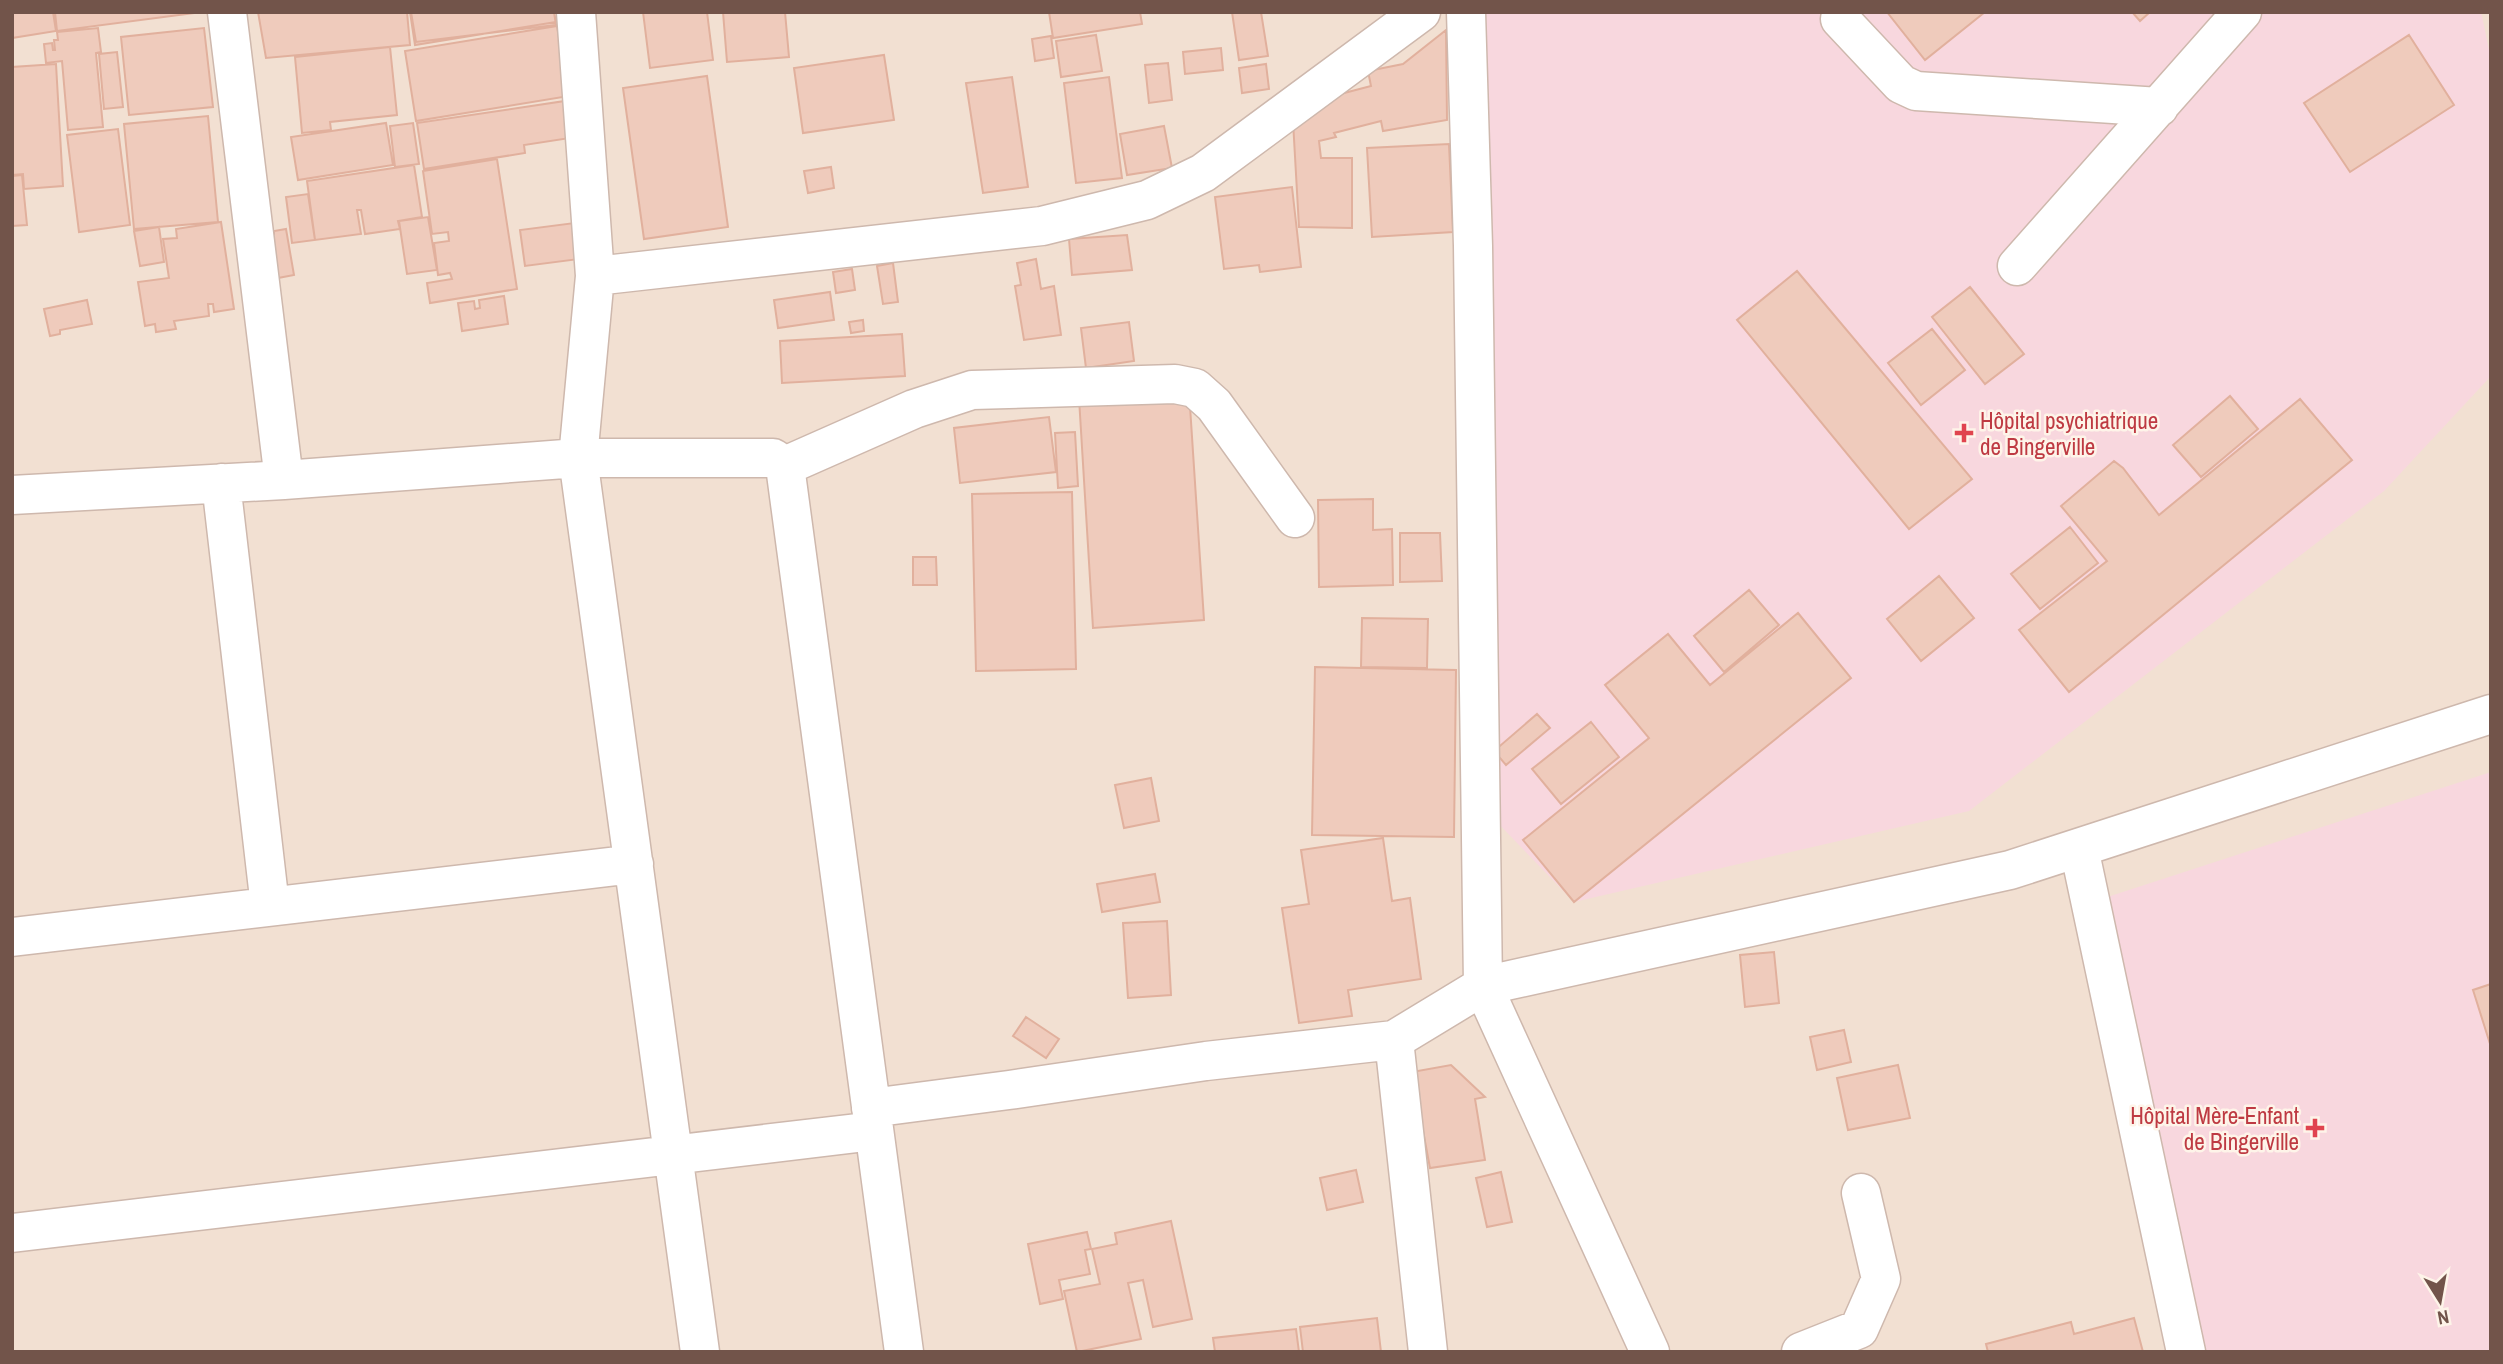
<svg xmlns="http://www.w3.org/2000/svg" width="2503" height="1364" font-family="'Archivo Narrow',sans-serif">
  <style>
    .residential { fill: #f2e0d2 }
    .medical { fill: #f8d7de }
    .building { fill: #efcbbc; stroke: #e1b09d; stroke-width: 2 }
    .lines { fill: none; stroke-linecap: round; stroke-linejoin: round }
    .minor-casing { stroke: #ceb8ad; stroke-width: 41 }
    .minor { stroke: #fff; stroke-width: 38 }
    .health-dot { fill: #e0444e; stroke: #fef4e9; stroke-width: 2.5 }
    .labels { text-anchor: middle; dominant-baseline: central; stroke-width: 5; stroke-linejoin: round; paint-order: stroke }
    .health-label { font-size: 23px; fill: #be3a42; stroke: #fef4e9; text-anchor: start }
  </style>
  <rect width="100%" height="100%" fill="#fbefe3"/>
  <path class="residential" d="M12 12H2491V1352H12Z"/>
  <path class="medical" d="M1486 12H2481L2491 59V376L2384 491 1969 811 1574 902 1494 819Z
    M2491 772V1352H2190L2089 903Z"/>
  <path class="building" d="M12 12H53L56 31 12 38Z
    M55 12H202L57 31Z
    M258 12H407L410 45 266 58Z
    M410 12H554L556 22 415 45Z
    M411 12H554L556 25 416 42Z
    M643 12H707L713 60 650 68Z
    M723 12H785L789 57 727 62Z
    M1049 12H1140L1142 24 1053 38Z
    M1232 12H1261L1268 56 1239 60Z
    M1887 12H1985L1925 60Z
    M2132 12H2150L2140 21Z
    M557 26 569 96 416 121 405 51Z
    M98 28 101 52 96 53 103 127 68 130 62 61 46 63 44 44 52 43 53 50H55L54 40H58L57 32Z
    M204 28 213 107 129 115 121 37Z
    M1446 30 1447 120 1383 131 1381 121 1334 133 1336 137 1319 141 1321 158H1352V228L1299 227 1293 121 1329 97 1371 86 1368 71 1403 64Z
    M1096 35 1102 71 1061 77 1056 41Z
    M2409 35 2454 105 2350 172 2304 103Z
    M1051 36 1054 58 1035 61 1032 39Z
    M390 47 397 115 330 122 331 130 302 133 295 57Z
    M1221 48 1223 70 1185 74 1183 52Z
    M117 52 123 107 104 109 99 54Z
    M884 55 894 120 803 133 794 68Z
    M1168 63 1172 100 1149 103 1145 65Z
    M56 64 63 186 24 189 23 174 12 175V67Z
    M1266 64 1269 89 1242 93 1239 68Z
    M707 76 728 227 644 239 623 88Z
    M1012 77 1028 187 983 193 966 83Z
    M1109 77 1122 178 1076 183 1064 83Z
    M565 101 570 138 524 145 525 153 424 169 417 123Z
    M208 116 218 222 134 229 124 124Z
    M386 123 393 165 298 180 291 137Z
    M413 123 419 164 395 167 390 126Z
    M1164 126 1172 168 1127 175 1120 134Z
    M118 129 130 225 79 232 67 135Z
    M1449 144 1453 232 1372 237 1367 148Z
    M497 159 517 289 430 303 427 283 452 279 450 273 438 275 434 243 449 241 448 232 432 234 423 171Z
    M414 165 422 217 398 221 400 229 365 234 361 210H357L361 234 315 240 307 181Z
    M831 167 834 188 808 193 804 171Z
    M22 175 27 225 12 226V176Z
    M1292 187 1301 267 1260 272 1259 265 1224 269 1215 197Z
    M308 194 315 240 292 243 286 197Z
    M428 217 437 270 407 274 399 221Z
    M221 222 234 309 214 312 213 304H208L209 316 174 321 176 329 156 332 155 324 145 326 138 282 169 278 163 239 177 238 176 229Z
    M582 222 587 258 525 266 520 230Z
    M159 227 164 262 140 266 134 231Z
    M286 229 294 275 278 278 272 235 274 234V231Z
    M1127 235 1132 270 1072 275 1069 239Z
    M1036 259 1041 289 1054 286 1061 335 1024 340 1015 286 1021 285 1017 263Z
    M893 263 898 302 883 304 877 266Z
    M852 269 855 290 836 293 833 272Z
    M1797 271 1972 479 1909 529 1737 320Z
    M1970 287 2024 354 1985 384 1932 317Z
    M830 292 834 320 778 328 774 300Z
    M504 296 508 324 462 331 458 303 474 301 475 309 480 308 479 300Z
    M87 300 92 324 60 330V334L50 336 44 309Z
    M863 320 864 331 851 333 849 322Z
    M1129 322 1134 361 1086 368 1081 328Z
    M1932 329 1965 370 1921 405 1888 363Z
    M902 334 905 376 782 383 780 341Z
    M1189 391 1204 620 1093 628 1079 398Z
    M2230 396 2258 429 2201 477 2173 445Z
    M2300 399 2352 460 2069 692 2019 630 2107 561 2061 506 2114 461 2123 468 2159 515Z
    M1049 417 1056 472 960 483 954 428Z
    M1075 432 1078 486 1058 488 1055 433Z
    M1072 492 1076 669 976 671 972 494Z
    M1373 499V530L1392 529 1393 585 1319 587 1318 500Z
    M2070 527 2098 563 2040 609 2011 574Z
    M1400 533H1440L1442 581 1400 582Z
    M913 557H936L937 585H913Z
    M1939 576 1974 618 1921 661 1887 619Z
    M1749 590 1779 625 1724 672 1694 636Z
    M1798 613 1851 678 1574 902 1523 840 1649 738 1605 685 1668 634 1710 685Z
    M1362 618 1428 619 1427 668 1361 667Z
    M1315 667 1456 670 1454 837 1312 835Z
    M1537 714 1550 728 1506 765 1494 751Z
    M1591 722 1619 757 1561 804 1532 769Z
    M1151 778 1159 821 1124 828 1115 785Z
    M1383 838 1392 901 1410 898 1421 979 1348 990 1352 1016 1299 1023 1282 908 1309 904 1301 850Z
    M1155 874 1160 902 1102 912 1097 884Z
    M1167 921 1171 995 1128 998 1123 923Z
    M1774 952 1779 1003 1745 1007 1740 955Z
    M2491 984V1047L2473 990Z
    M1026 1017 1059 1039 1046 1058 1013 1036Z
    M1844 1030 1851 1062 1817 1070 1810 1037Z
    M1451 1065 1485 1097 1475 1099 1485 1160 1430 1168 1412 1072Z
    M1898 1065 1910 1118 1848 1130 1837 1078Z
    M1356 1170 1363 1202 1327 1210 1320 1178Z
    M1501 1172 1512 1222 1487 1227 1476 1178Z
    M1171 1221 1192 1319 1153 1327 1143 1280 1128 1283 1141 1339 1077 1352 1064 1291 1100 1284 1092 1249 1117 1244 1115 1233Z
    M1087 1232 1091 1249 1085 1250 1090 1274 1059 1280 1063 1299 1040 1304 1028 1244Z
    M1377 1318 1381 1352H1303L1300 1327Z
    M2134 1318 2143 1352H1988L1986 1344 2071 1322 2074 1334Z
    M1296 1329 1299 1352H1215L1213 1338Z"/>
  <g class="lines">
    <defs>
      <path id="minor" d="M227 12 284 480
        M576 12 595 276 578 458 700 1352
        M1466 12 1473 246 1483 986 1650 1352
        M1840 19 1901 84 1916 91 2159 107
        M2017 266 2242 12
        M595 276 1042 226 1147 200 1203 173 1421 12
        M785 466 914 409 972 390 1175 384 1195 388 1214 405 1295 518
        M221 483 270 906
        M12 495 284 480 578 458H773L785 466 904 1352
        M2079 848 2186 1352
        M12 937 634 864
        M871 1108 1009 1090 1206 1061 1394 1040
        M12 1233 874 1131
        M1428 1352 1394 1040 1483 986 2010 870 2491 714
        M1801 1352 1859 1329 1881 1279 1861 1193"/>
    </defs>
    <use href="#minor" class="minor-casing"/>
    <use href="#minor" class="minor"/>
  </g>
  <g class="health-dot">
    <path d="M1960.5 422.5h7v7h7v7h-7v7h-7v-7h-7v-7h7z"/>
    <path d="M2311.5 1117.5h7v7h7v7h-7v7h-7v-7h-7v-7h7z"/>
  </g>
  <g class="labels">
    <g class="health-label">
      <text x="1980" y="420">Hôpital psychiatrique<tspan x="1980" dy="26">de Bingerville</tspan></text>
      <text x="2299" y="1115" text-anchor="end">Hôpital Mère-Enfant<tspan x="2299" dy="26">de Bingerville</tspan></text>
    </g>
  </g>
  <rect width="2503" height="1364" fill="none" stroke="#72544a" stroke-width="28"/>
  <g transform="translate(2440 1301) rotate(169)" stroke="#fef4e9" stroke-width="5" paint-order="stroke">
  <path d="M0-5L12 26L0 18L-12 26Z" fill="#72544a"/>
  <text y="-10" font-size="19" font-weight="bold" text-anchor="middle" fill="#72544a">N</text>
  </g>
</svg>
